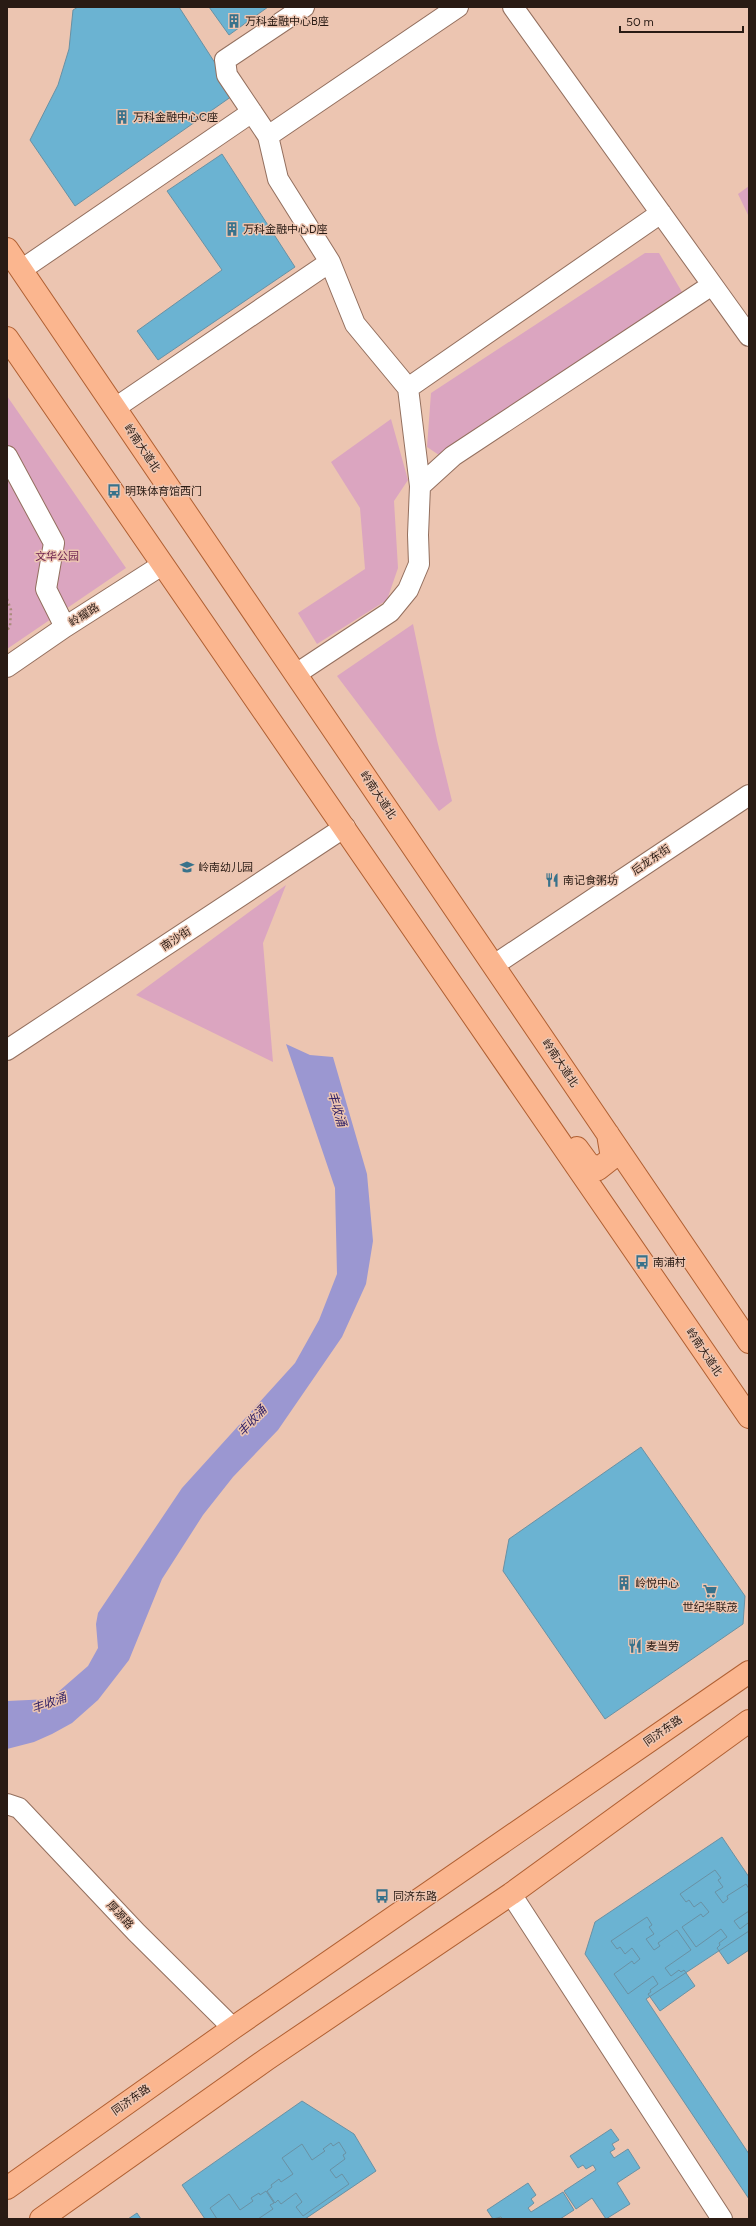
<svg xmlns="http://www.w3.org/2000/svg" width="756" height="2226" font-family="Figtree,'Noto Sans SC',sans-serif">
  <style>
    .green { fill: #dba5c0 }
    .water { fill: #9b97d1 }
    .building { fill: #6bb3d2; stroke: #6991a4 }
    .lines { fill: none; stroke-linecap: round; stroke-linejoin: round }
    .minor-casing { stroke: #936f5e; stroke-width: 22 }
    .major-casing { stroke: #b06033; stroke-width: 24 }
    .path { stroke: #a98b7b; stroke-width: 2.5; stroke-dasharray: 2 3; stroke-linecap: butt }
    .minor { stroke: #fff; stroke-width: 20 }
    .major { stroke: #fbb68f; stroke-width: 22 }
    .labels { text-anchor: middle; dominant-baseline: central; stroke-width: 3; stroke-linejoin: round; paint-order: stroke }
    .poi-label { font-size: 11px; fill: #291b14; stroke: #ecc5b1; text-anchor: start }
    .street-label { font-size: 11px; fill: #291b14; stroke: #ecc5b1 }
    .park-label { font-size: 11px; fill: #712752; stroke: #ecc5b1 }
    .water-label { font-size: 12px; font-style: italic; fill: #2e1e63; stroke: #ecc5b1 }
  </style>
  <rect width="100%" height="100%" fill="#ecc5b1"/>
  <path class="green" d="M749 186V217L738 194Z
    M645 253H659L682 292 439 455 427 447 431 393Z
    M7 396 126 568 7 649Z
    M391 419 408 480 394 501 398 568 387 600 317 644 298 613 365 569 360 508 331 462Z
    M413 624 437 740 452 801 439 811 337 676Z
    M286 885 263 943 273 1062 136 995Z"/>
  <path class="water" d="M286 1044 310 1055 333 1057 367 1174 373 1241 366 1284 342 1337 278 1430 233 1477 203 1515 162 1579 129 1660 98 1700 72 1723 52 1734 34 1742 7 1749V1701L50 1699 88 1666 98 1648 96 1624 98 1613 182 1488 295 1363 319 1320 337 1274 335 1188Z"/>
  <path class="building" d="M78 7H179L235 94 75 206 30 140 58 85 69 49 73 10Z
    M209 7H268L229 35Z
    M222 154 295 267 158 360 137 331 222 270 167 191Z
    M641 1447 745 1596 743 1624 605 1719 503 1571 509 1539Z
    M722 1837 749 1877V1931L646 1999 749 2154V2199L585 1954 595 1922Z
    M715 1870 721 1878 718 1880 723 1887 715 1892 723 1903 728 1899 727 1896 746 1884 749 1889V1911L734 1921 740 1929 748 1923 749 1925V1950L728 1964 717 1948 720 1945 719 1943 727 1937 721 1929 696 1947 682 1927 701 1914 703 1917 709 1912 701 1902 694 1907 689 1900 686 1902 680 1894Z
    M647 1917 652 1925 649 1927 654 1934 646 1939 654 1950 660 1946 658 1943 677 1930 691 1950 665 1968 671 1976 679 1970 681 1972 684 1970 695 1986 660 2011 648 1994 651 1992 650 1990 658 1984 653 1976 628 1994 614 1974 632 1961 634 1964 640 1959 632 1948 625 1954 620 1947 617 1949 611 1941Z
    M302 2101 354 2134 376 2171 305 2219H205L182 2185Z
    M611 2129 619 2140 612 2144 615 2149 610 2152 614 2158 628 2149 640 2168 617 2183 630 2204 606 2219 592 2198 576 2209 564 2191 596 2170 593 2165 586 2169 583 2165 578 2168 570 2156Z
    M339 2142 346 2153 343 2155 345 2159 330 2170 336 2178 342 2174 349 2184 303 2216 296 2207 302 2202 296 2193 281 2204 278 2200 275 2203 267 2191 272 2187 271 2185 279 2179 281 2182 293 2174 282 2158 302 2144 312 2160 325 2151 323 2149 331 2143 333 2146Z
    M528 2183 536 2195 531 2199 534 2203 528 2208 531 2212 563 2192 574 2210 560 2219H502L501 2217 493 2219 487 2210Z
    M266 2191 274 2203 270 2205 273 2209 258 2219H217L210 2208 229 2194 240 2210 253 2201 251 2198 259 2193 260 2195Z
    M137 2213 141 2219H128Z"/>
  <g class="lines">
    <defs>
      <path id="minor" d="M513 7 749 336
        M268 136 458 7
        M21 270 252 112
        M408 388 661 213
        M115 408 330 262
        M7 456 54 543 46 589 65 627
        M420 486 453 456 712 285
        M7 667 65 627 162 565
        M296 674 390 612 408 590 419 564 418 535 420 486 408 388 355 324 330 262 278 179 268 136 227 75 225 60 304 7
        M494 965 749 795
        M7 1050 345 827
        M7 1804 19 1808 136 1932 233 2028
        M511 1894 722 2219"/>
      <path id="major" d="M7 249 749 1342
        M7 338 749 1417
        M577 1148 588 1163 598 1169 612 1158 608 1134
        M7 2188 233 2028 749 1672
        M41 2219 267 2059 511 1894 749 1721"/>
    </defs>
    <use href="#minor" class="minor-casing"/>
    <use href="#major" class="major-casing"/>
    <path class="path" d="M7 599 11 610 10 627 7 630"/>
    <use href="#minor" class="minor"/>
    <use href="#major" class="major"/>
  </g>
  <defs>
    <symbol id="building-bare" viewBox="-9 -9 18 18"><path d="M-4-6H4V6H1V3H-1V6H-4ZM-2.5-4.3h1.7v1.8h-1.7ZM.8-4.3h1.7v1.8H.8ZM-2.5-1h1.7V.8h-1.7ZM.8-1h1.7V.8H.8Z" fill="#38728b" stroke="#ecc5b1" stroke-width="2.5" paint-order="stroke"/></symbol>
    <symbol id="bus-bare" viewBox="-9 -9 18 18"><path d="M-5-6H5V4H4V6H2V4H-2V6H-4V4H-5ZM-3.5-4V0h7V-4ZM-3.5 1.2v1.5H-2V1.2ZM2 1.2v1.5H3.5V1.2Z" fill="#38728b" stroke="#ecc5b1" stroke-width="2.5" paint-order="stroke"/></symbol>
    <symbol id="school-bare" viewBox="-9 -9 18 18"><path d="M0-5L7-2L0 1L-7-2ZM-4 1L0 2.5L4 1V4Q0 6-4 4Z" fill="#38728b" stroke="#ecc5b1" stroke-width="2.5" paint-order="stroke"/></symbol>
    <symbol id="restaurant-bare" viewBox="-9 -9 18 18"><path d="M-5-6h1v4h1v-4h1v4h1v-4h1v5L-1.5 .5V6h-2V.5L-5-1ZM5-6V6H3V1.5H1.5Q1.5-4 5-6Z" fill="#38728b" stroke="#ecc5b1" stroke-width="2.5" paint-order="stroke"/></symbol>
    <symbol id="supermarket-bare" viewBox="-9 -9 18 18"><path d="M-6-5.5h2.5l.6 2H6L4.5 2H-2.5L-4.4-4H-6ZM-1.5 3.2a1.3 1.3 0 1 0 .1 0ZM3 3.2a1.3 1.3 0 1 0 .1 0Z" fill="#38728b" stroke="#ecc5b1" stroke-width="2.5" paint-order="stroke"/></symbol>
  </defs>
  <g fill-rule="evenodd">
    <use href="#building-bare" x="224" y="11" width="20" height="20"/>
    <use href="#building-bare" x="112" y="107" width="20" height="20"/>
    <use href="#building-bare" x="222" y="219" width="20" height="20"/>
    <use href="#bus-bare" x="104" y="481" width="20" height="20"/>
    <use href="#school-bare" x="177" y="857" width="20" height="20"/>
    <use href="#restaurant-bare" x="542" y="870" width="20" height="20"/>
    <use href="#bus-bare" x="632" y="1252" width="20" height="20"/>
    <use href="#building-bare" x="614" y="1573" width="20" height="20"/>
    <use href="#supermarket-bare" x="700" y="1581" width="20" height="20"/>
    <use href="#restaurant-bare" x="625" y="1636" width="20" height="20"/>
    <use href="#bus-bare" x="372" y="1886" width="20" height="20"/>
  </g>
  <g class="labels">
    <g class="poi-label">
      <text x="245" y="21">万科金融中心B座</text>
      <text x="133" y="117">万科金融中心C座</text>
      <text x="243" y="229">万科金融中心D座</text>
      <text x="125" y="491">明珠体育馆西门</text>
      <text x="198" y="867">岭南幼儿园</text>
      <text x="563" y="880">南记食粥坊</text>
      <text x="653" y="1262">南浦村</text>
      <text x="635" y="1583">岭悦中心</text>
      <text x="710" y="1607" text-anchor="middle">世纪华联茂</text>
      <text x="646" y="1646">麦当劳</text>
      <text x="393" y="1896">同济东路</text>
    </g>
    <g class="street-label">
      <text transform="translate(142 448) rotate(56)">岭南大道北</text>
      <text transform="translate(84 615) rotate(-32)">岭耀路</text>
      <text transform="translate(378 795) rotate(56)">岭南大道北</text>
      <text transform="translate(651 860) rotate(-34)">后龙东街</text>
      <text transform="translate(176 939) rotate(-33)">南沙街</text>
      <text transform="translate(560 1063) rotate(56)">岭南大道北</text>
      <text transform="translate(704 1352) rotate(56)">岭南大道北</text>
      <text transform="translate(663 1731) rotate(-35)">同济东路</text>
      <text transform="translate(120 1915) rotate(47)">厚源路</text>
      <text transform="translate(131 2100) rotate(-35)">同济东路</text>
    </g>
    <g class="park-label">
      <text x="57" y="556">文华公园</text>
    </g>
    <g class="water-label">
      <text transform="translate(337 1109) rotate(73)">丰收涌</text>
      <text transform="translate(252 1421) rotate(-47)">丰收涌</text>
      <text transform="translate(49 1703) rotate(-20)">丰收涌</text>
    </g>
  </g>
  <rect width="756" height="2226" fill="none" stroke="#291b14" stroke-width="16"/>
  <path d="M620 26v6h123v-6" fill="none" stroke="#291b14" stroke-width="2"/>
  <text x="626" y="26" font-size="12" fill="#291b14" stroke="#ecc5b1" stroke-width="3" paint-order="stroke">50 m</text>
</svg>
